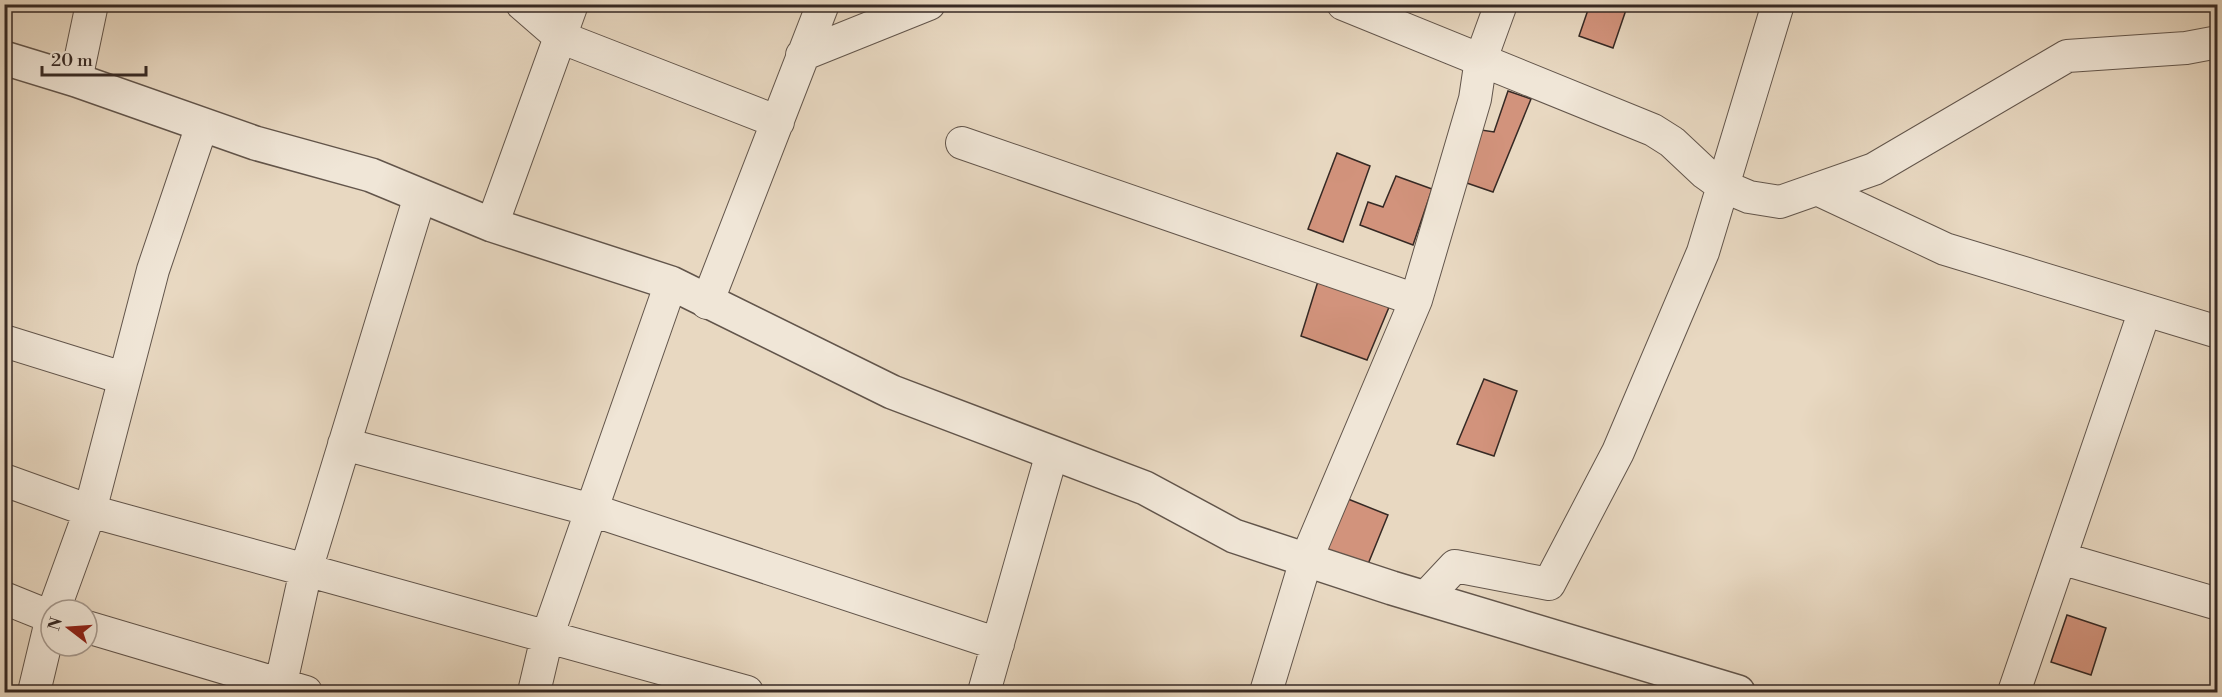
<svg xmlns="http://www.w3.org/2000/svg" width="2222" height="697" font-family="'Libre Bodoni',serif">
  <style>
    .building { fill: #d2937c; stroke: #362924; stroke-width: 1.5 }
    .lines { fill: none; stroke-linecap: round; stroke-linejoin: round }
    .minor-casing { stroke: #62554b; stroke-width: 34 }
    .tertiary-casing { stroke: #62554b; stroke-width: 36 }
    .minor { stroke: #f0e6d7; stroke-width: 32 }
    .tertiary { stroke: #f0e6d7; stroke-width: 33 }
  </style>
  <rect width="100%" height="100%" fill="#e8d8c1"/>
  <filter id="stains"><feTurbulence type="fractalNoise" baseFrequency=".00333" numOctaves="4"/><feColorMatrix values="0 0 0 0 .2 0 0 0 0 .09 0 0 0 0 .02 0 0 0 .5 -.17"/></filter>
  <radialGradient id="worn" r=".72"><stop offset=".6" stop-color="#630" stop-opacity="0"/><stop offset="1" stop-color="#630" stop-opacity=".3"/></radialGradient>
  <path class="building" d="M1590 4H1628L1613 48 1579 36Z
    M1508 91 1531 99 1493 192 1458 180 1475 129 1494 132Z
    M1337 153 1370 166 1343 242 1308 229Z
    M1396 176 1432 189 1413 245 1360 225 1368 202 1383 207Z
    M1319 278 1392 300 1367 360 1301 336Z
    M1484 379 1517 391 1494 456 1457 444Z
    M1338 495 1388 515 1366 569 1315 551Z
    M2067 615 2106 628 2091 675 2051 662Z"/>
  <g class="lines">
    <defs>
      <path id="minor" d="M522 4 560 37 778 122
        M1343 4 1653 130 1672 142 1705 173 1723 186 1749 197 1780 202 1874 169 2067 56 2186 48 2218 42
        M802 55 929 4
        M76 80 92 4
        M962 143 1416 300
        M1817 189 1945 249 2218 332
        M420 196 306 570 747 692
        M492 225 572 4
        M707 303 823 4
        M4 341 123 378
        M344 444 592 510 998 644
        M4 480 90 511 306 570 279 692
        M2060 558 2218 604
        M4 598 51 617
        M1425 598 1455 566 1549 584 1618 452 1703 252 1778 4
        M54 610 90 511 153 270 202 125
        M87 627 306 692
        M34 692 51 621
        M534 692 547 637 671 283
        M984 692 1052 453
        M1266 692 1306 560 1416 300 1475 99 1481 59 1501 4
        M2014 692 2145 310"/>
      <path id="tertiary" d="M4 58 76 80 255 143 371 175 492 225 671 283 892 392 1145 488 1234 536 1392 588 1738 692"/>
    </defs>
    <use href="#minor" class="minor-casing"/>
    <use href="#tertiary" class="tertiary-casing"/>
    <use href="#minor" class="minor"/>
    <use href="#tertiary" class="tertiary"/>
  </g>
  <rect width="2222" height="697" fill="none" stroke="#e8d8c1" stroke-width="24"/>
  <rect x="6" y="6" width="2210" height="685" fill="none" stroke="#362924" stroke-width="3"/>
  <rect x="12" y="12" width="2198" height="673" fill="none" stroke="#362924" stroke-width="1.5"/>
  <g transform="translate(69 628) rotate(287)"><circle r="28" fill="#f0e6d7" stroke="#a69a8f" stroke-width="1.5"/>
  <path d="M0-4.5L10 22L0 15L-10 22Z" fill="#8f2418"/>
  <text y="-9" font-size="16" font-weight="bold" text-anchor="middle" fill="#362924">N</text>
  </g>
  <path d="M42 66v9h104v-9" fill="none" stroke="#362924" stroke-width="3"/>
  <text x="51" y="66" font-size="18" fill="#362924" stroke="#f0e6d7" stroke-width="4.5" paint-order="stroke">20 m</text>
  <rect width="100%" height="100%" filter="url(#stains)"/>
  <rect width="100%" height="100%" fill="url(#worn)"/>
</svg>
